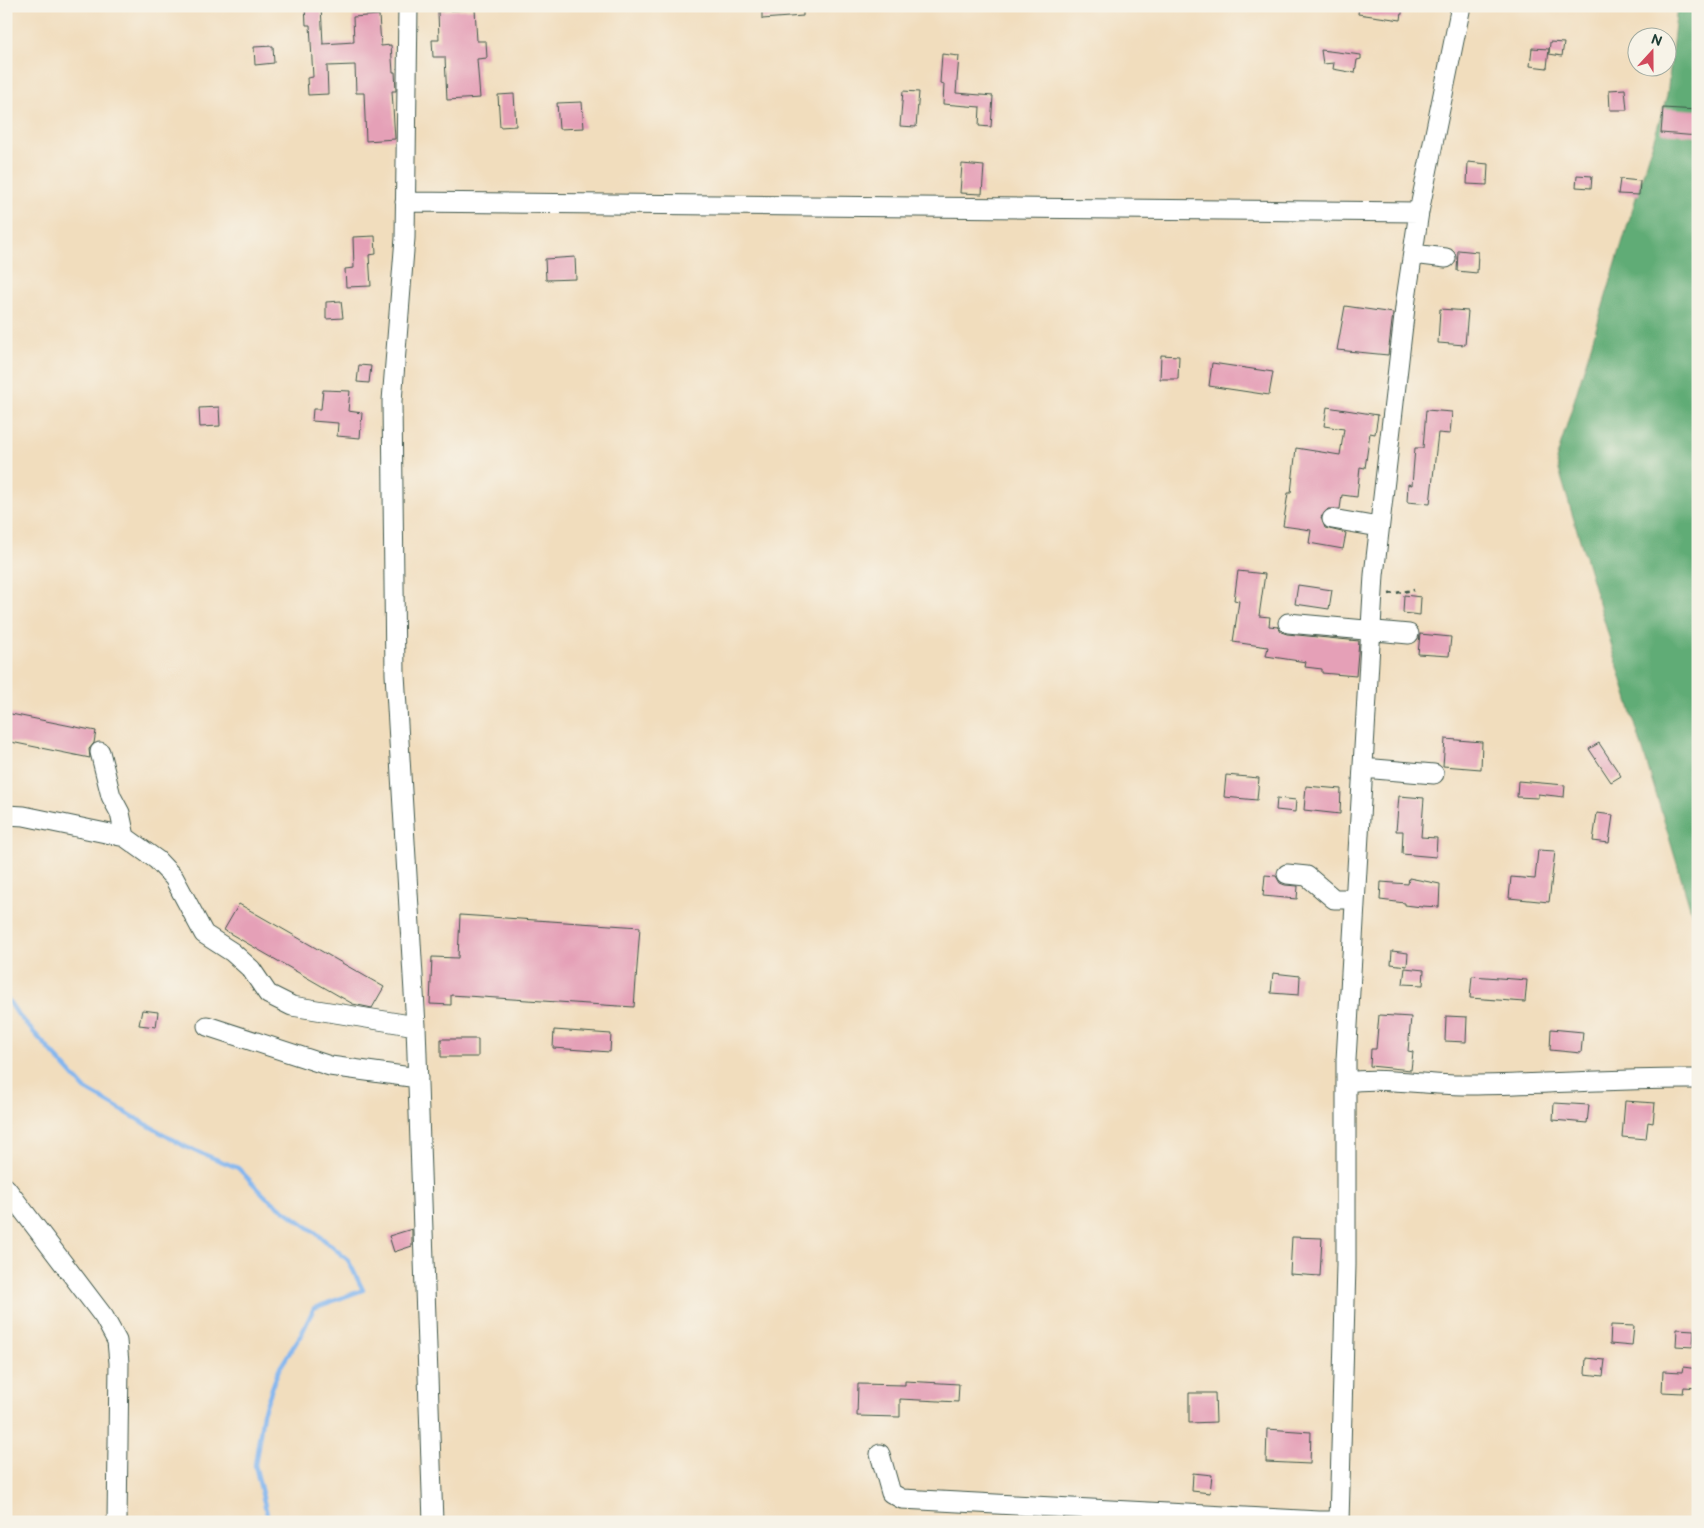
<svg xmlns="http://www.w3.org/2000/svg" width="1704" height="1528" font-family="'Balsamiq Sans',sans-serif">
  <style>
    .forest { fill: #60ac76; stroke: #407455 }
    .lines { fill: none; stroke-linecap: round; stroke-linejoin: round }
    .stream { stroke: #82b6ef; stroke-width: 4.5 }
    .building { fill: #e5a0b7 }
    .minor-casing { stroke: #3e5549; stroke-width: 21 }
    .path { stroke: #3e5549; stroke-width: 2.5; stroke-dasharray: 4 4; stroke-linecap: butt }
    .minor { stroke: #fff; stroke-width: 19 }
  </style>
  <rect width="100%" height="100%" fill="#f7f3e8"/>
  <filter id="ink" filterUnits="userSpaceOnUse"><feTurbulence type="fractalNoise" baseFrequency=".02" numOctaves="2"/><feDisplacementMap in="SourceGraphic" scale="10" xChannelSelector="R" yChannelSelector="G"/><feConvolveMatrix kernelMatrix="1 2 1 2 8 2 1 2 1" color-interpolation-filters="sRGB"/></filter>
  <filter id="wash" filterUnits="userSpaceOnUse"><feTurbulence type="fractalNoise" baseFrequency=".0096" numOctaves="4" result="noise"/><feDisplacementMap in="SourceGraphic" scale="20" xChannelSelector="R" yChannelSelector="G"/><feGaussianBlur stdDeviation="1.12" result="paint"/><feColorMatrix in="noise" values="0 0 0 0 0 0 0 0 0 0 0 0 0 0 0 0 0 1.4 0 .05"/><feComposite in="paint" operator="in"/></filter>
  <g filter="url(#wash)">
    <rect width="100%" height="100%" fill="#f1ddbd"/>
    <path class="forest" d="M1677 6H1698V934L1556 460 1667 96Z"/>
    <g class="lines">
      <path class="stream" d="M6 997 19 1016 85 1089 186 1147 238 1168 266 1197 316 1233 348 1260 363 1290 314 1308 301 1335 279 1369 263 1413 255 1465 269 1522"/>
    </g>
    <g id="blocks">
      <path class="building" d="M305 6H321L323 44 354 42 353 17 379 15 381 46 391 45 393 72H395L396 91H392L395 139 366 141 364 93H356L355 65 327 66 328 94 308 95 307 78 313 77 310 25H306Z
        M762 6H803V16L762 19Z
        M1359 6H1403L1401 20 1358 14Z
        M475 9 477 41H486L487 58 477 59 480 98 447 100 445 57H433L432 40H439L438 11Z
        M1550 42 1564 43 1562 56 1549 54Z
        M273 46 274 63 255 65 254 47Z
        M1532 48 1549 49 1547 68 1530 66Z
        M1321 50 1361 55V59L1357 60 1355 73 1333 69 1334 63 1323 64Z
        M942 54 959 56 956 93 993 96 991 127 979 126 980 107 943 104 944 84 940 83Z
        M1625 89 1627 110H1610L1609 90Z
        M903 91 919 92 916 127 900 126Z
        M514 94 516 126 500 127 498 95Z
        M582 102 584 128 559 129 557 103Z
        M1663 108 1698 110V136L1661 133Z
        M1468 162 1488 164 1487 185 1467 184Z
        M962 164 984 166 982 194 960 193Z
        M1577 175 1592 176 1591 188 1576 187Z
        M1620 179 1640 181 1639 195 1618 194Z
        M375 236 376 254 369 255 371 286 346 287 345 269 354 268 353 237Z
        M1458 250 1478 252 1477 273 1457 271Z
        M575 257 576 279 546 280 545 259Z
        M341 301 343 318 326 319V302Z
        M1345 306 1393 313 1388 355 1337 350Z
        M1440 309 1468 311 1465 345 1438 343Z
        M1161 355 1179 356 1178 379H1160Z
        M1212 363 1273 372 1269 395 1209 386Z
        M359 365 371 366 369 383 357 382Z
        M323 390 350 391 348 411 362 413 360 438 337 436 338 423 312 421 313 409H321Z
        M219 407 220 426 200 427 199 408Z
        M1327 407 1378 415 1375 434 1370 433 1365 468 1360 467 1357 497 1342 495 1340 509H1328L1321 517 1325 528 1346 533 1343 549 1309 543 1311 530 1283 526 1288 493H1291L1296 448 1340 455 1344 429 1324 426Z
        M1426 410 1452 412 1450 434 1438 433 1430 504 1407 502 1408 484 1412 485 1415 448H1423Z
        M1238 571 1265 574 1259 616 1270 617 1269 626 1278 627 1281 632 1287 634 1359 641 1356 676 1322 673V669L1305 667 1306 662 1266 656 1268 647 1233 642 1239 601 1234 600Z
        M1298 585 1332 590 1329 609 1295 604Z
        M1404 595 1421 597 1420 615 1403 613Z
        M1420 634 1451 637 1449 656 1418 654Z
        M6 713 96 731 94 743 89 749 90 758 6 741Z
        M1445 739 1482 742 1481 769 1443 766Z
        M1599 743 1621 776 1611 782 1589 749Z
        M1226 775 1259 778 1257 800 1224 797Z
        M1518 781 1565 785 1564 797 1538 794V798L1517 797Z
        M1306 786 1341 789 1340 814 1304 810Z
        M1399 796 1424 798 1421 837 1437 838 1436 857 1402 854 1403 831H1396Z
        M1277 798 1296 800 1295 812 1276 810Z
        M1597 813 1613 815 1609 843 1593 841Z
        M1538 850 1555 851 1549 902 1509 898 1511 877 1535 879Z
        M1265 875 1276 876 1280 883 1285 885 1298 886 1297 899 1263 896Z
        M1409 878 1440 884 1439 907 1422 906V907L1405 905V903L1380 900 1381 882 1408 884Z
        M239 904 384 987 372 1008 353 1004 224 930Z
        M460 915 640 927 634 1007 451 995V1005L430 1004 432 957 458 958Z
        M1392 951 1408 953 1407 966 1391 964Z
        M1405 968 1424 970 1423 985 1403 984Z
        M1273 973 1300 976 1299 995 1271 993Z
        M1472 976 1527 980 1525 1002 1470 998Z
        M142 1010 158 1012 156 1027 139 1025Z
        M1379 1015 1411 1017 1408 1051 1413 1052 1411 1070 1370 1066 1371 1049H1376Z
        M1446 1016 1467 1017 1466 1042 1445 1041Z
        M1551 1029 1583 1032 1581 1053 1550 1050Z
        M554 1030 611 1034 610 1052 553 1048Z
        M441 1039H478V1057H441Z
        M1625 1101 1655 1103 1653 1123 1648 1122 1646 1139 1622 1137Z
        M1554 1103 1589 1105 1587 1123 1553 1120Z
        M412 1229V1246L394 1252 389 1236Z
        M1292 1237 1322 1238 1320 1276 1290 1274Z
        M1611 1325 1634 1326 1632 1346 1610 1344Z
        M1677 1329 1694 1330 1693 1347 1676 1346Z
        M1586 1358 1605 1360 1603 1376 1585 1374Z
        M1683 1367 1698 1369V1388L1684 1387 1683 1393 1662 1392 1663 1371 1682 1372Z
        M905 1381 959 1384 958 1402 900 1399V1417L857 1416 858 1384 905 1385Z
        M1189 1393H1215L1216 1422 1189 1423Z
        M1267 1429 1311 1432 1310 1464 1266 1462Z
        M1193 1473 1212 1475 1210 1493 1192 1491Z"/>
    </g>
  </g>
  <g filter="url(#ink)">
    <use href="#blocks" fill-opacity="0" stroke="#3e5549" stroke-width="1"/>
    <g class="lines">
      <defs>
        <path id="minor" d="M408 6 405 238 392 401 395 674 416 1026 433 1522
          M405 202 1419 212
          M1413 254 1446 258
          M1332 519 1379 527
          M1288 623 1409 634
          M100 752 111 796 120 813 125 837
          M1363 768 1434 774
          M6 815 24 816 125 837 157 860 174 878 204 934 232 952 251 969 268 994 292 1006 416 1026
          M1287 874 1307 876 1334 899H1355
          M207 1026 330 1066 418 1078
          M1346 1082C1385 1077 1423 1085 1463 1085 1541 1085 1619 1078 1698 1079
          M6 1188 104 1317 117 1341 119 1363 117 1522
          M880 1454 891 1493 902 1499 1319 1521H1339
          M1339 1522 1346 1265V1060L1374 575 1406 299 1419 212 1461 6"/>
      </defs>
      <use href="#minor" class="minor-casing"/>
      <path class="path" d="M1389 594 1414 590"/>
      <use href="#minor" class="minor"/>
    </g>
  </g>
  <rect width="1704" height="1528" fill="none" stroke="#f7f3e8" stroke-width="25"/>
  <g transform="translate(1652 52) rotate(21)"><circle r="24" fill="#f7f3e8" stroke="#a1aaa0"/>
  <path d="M0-4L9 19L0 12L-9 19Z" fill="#d1495b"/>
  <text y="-8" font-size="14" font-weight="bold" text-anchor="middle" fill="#1f3d34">N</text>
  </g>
</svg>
